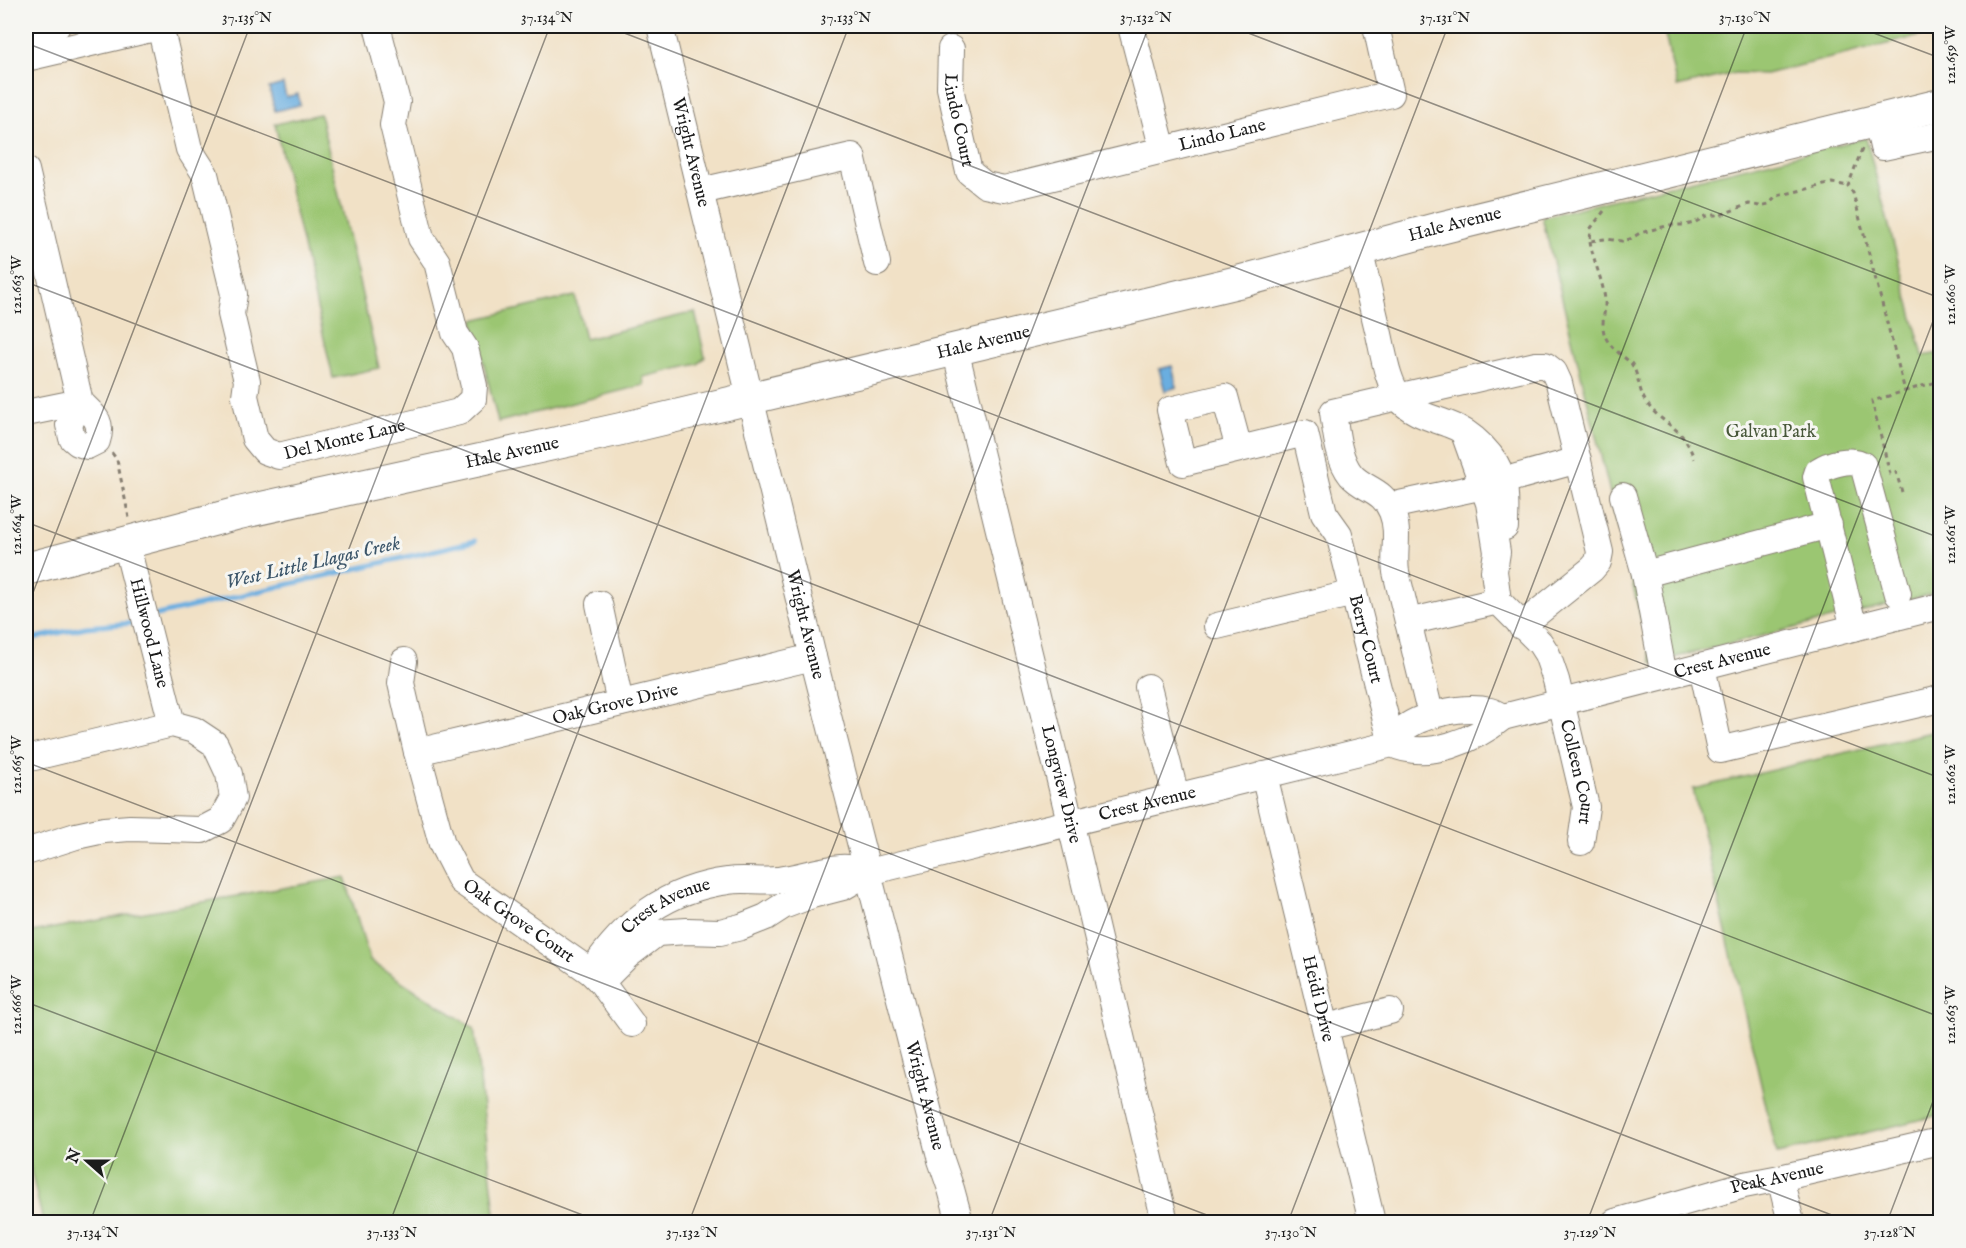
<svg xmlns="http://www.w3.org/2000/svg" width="1966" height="1248" font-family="'IM FELL English',serif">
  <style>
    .green { fill: #9bc672; stroke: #5c7147; stroke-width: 1.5 }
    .water { fill: #6baee0; stroke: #44657e; stroke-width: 1.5 }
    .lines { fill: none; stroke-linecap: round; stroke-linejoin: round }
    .stream { stroke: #6baee0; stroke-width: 5 }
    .minor-casing { stroke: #867e71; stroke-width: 28 }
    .major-casing { stroke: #867e71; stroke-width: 34 }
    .path { stroke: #867e71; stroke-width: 3; stroke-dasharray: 4.5 4.5; stroke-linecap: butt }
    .minor { stroke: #fff; stroke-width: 26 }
    .major { stroke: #fff; stroke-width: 32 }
    .ticks { fill: none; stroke: #1c1c1c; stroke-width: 1.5; stroke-opacity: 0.45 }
    .labels { text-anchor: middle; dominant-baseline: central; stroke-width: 6; stroke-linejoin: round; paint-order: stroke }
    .street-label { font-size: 18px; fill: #1c1c1c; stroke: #f6f6f2 }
    .park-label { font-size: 18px; fill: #48583a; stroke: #f6f6f2 }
    .water-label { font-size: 20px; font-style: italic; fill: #3c566a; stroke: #f6f6f2 }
    .neatline { fill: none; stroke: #1c1c1c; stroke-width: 2 }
    .ticks-label { font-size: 15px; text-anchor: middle; fill: #1c1c1c }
  </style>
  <rect width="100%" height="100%" fill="#f6f6f2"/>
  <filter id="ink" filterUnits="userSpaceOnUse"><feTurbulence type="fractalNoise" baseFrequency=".0167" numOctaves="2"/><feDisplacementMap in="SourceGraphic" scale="12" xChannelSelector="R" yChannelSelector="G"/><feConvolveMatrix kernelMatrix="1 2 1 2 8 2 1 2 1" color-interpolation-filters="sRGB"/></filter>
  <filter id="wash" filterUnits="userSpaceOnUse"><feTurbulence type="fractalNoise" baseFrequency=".008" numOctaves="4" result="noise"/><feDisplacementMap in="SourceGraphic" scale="24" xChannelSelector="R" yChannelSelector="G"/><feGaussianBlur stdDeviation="1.35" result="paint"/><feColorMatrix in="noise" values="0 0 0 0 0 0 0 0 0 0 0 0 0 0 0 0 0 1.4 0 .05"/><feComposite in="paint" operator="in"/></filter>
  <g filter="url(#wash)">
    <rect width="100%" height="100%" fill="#f1e1c6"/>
    <path class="green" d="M1663 26H1940V31L1766 74 1735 73 1677 87Z
      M320 114 379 368 333 378 275 124Z
      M1866 138 1923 356 1940 353V592L1652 663 1542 217Z
      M575 296 585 339 695 312 705 357 698 364 643 377 644 385 498 422 473 320Z
      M1940 730V1115L1777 1154 1693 789Z
      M345 877 370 961 474 1028 496 1222H43L26 1150V933Z"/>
    <path class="water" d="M283 84 286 97 298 94 300 105 275 111 269 88Z
      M1172 366 1177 387 1165 391 1159 369Z"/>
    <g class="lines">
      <path class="stream" d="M157 615 475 541
        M26 640 86 627 133 623"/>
    </g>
  </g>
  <g filter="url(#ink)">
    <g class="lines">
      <defs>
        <g id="minor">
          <path id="s1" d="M160 26 189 149 205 174 234 294 231 314 247 381 245 396 255 439 265 451 279 456 459 412 473 399 474 386 465 348 455 333 437 262 421 238 393 125 397 102 377 26"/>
          <path id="s2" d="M660 26 813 657 941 1160 951 1189 960 1222"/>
          <path d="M1131 26 1163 150"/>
          <path d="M26 32 57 26"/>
          <path id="s3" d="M951 49 950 88 969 172 985 185 1004 189 1391 94 1376 26"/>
          <path d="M26 58 163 26"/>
          <path d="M1877 121 1883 147 1940 135"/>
          <path d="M26 170 80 402C93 415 104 421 97 441L87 446 78 443 72 438 69 425 80 402"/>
          <path d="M701 191 852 156 877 263"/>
          <path d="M1359 249C1366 278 1372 306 1379 334 1384 356 1387 381 1400 399 1411 413 1432 418 1448 424 1472 432 1497 457 1503 481 1507 496 1505 513 1505 527"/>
          <path id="s4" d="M955 349 1075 842 1165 1222"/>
          <path d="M26 413 80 402"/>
          <path id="s5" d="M1464 433 1489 503 1497 552 1494 571 1498 601 1540 643 1547 654 1556 680 1586 807 1581 842"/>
          <path id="s6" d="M1239 449 1225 397 1170 410 1183 463 1305 433 1324 513 1339 534 1392 744"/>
          <path d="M1623 496 1645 574"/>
          <path d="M1390 506 1484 486 1578 460"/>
          <path id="s7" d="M126 543 172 724"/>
          <path d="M599 604 620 703"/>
          <path d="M1408 622 1498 601"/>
          <path d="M1217 626 1354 593"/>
          <path d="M1854 628 1816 477 1818 471C1829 464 1852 457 1863 465L1898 594"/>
          <path id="s8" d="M404 661 401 683 417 752 442 844 461 881 591 972 601 982 632 1024"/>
          <path d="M1702 667 1720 750 1940 699"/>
          <path d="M1664 676 1645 574 1829 525"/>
          <path d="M1148 687 1176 796"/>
          <path d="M1427 700 1396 572C1393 552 1400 532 1392 512 1383 489 1364 490 1351 475 1338 459 1336 432 1333 412L1536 365H1545L1554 372 1559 383 1600 552 1598 562 1592 569 1521 626"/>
          <path d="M1392 744C1394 740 1397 735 1400 732 1419 714 1465 705 1490 711 1494 712 1498 715 1503 717"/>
          <path id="s9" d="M417 752 813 657"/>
          <path d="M26 759 172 724 194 730 215 744 229 774 233 798 221 820 202 830 130 828 104 830 76 836 26 852"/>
          <path id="s10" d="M1264 775 1372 1222"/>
          <path id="s11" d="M591 972C625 922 666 889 728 881 744 878 761 882 778 880 799 877 820 870 841 868 850 867 860 870 869 872"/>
          <path id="s12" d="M601 982 627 956 657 933 687 931 720 932 741 927 766 917 783 906 812 895 843 887 869 872 1392 744C1427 761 1475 740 1503 717L1940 606"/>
          <path d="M1326 1027 1390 1011"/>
          <path d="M1780 1178 1791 1222"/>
          <path id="s13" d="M1615 1222 1744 1185 1780 1178 1940 1141"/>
        </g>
        <g id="major">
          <path id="s14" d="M26 569 239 513 621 429 1238 282 1440 228 1940 105"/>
        </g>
      </defs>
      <use href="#minor" class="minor-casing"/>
      <use href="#major" class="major-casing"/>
      <path class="path" d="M1862 149 1848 186 1853 193 1905 391 1940 381
        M1604 211 1591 228 1590 241 1605 239 1622 241 1630 239 1640 233 1670 225H1686L1694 223 1706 216 1723 214 1749 204 1760 206 1769 204 1777 196 1824 185 1832 183 1848 186
        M1590 241C1593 261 1603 280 1605 300 1606 312 1600 324 1605 336 1610 348 1622 355 1631 363 1639 374 1638 390 1646 402 1663 427 1683 424 1694 459
        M112 453 117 460 129 518
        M1902 492 1896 472 1890 474 1872 401 1905 391"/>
      <use href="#minor" class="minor"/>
      <use href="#major" class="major"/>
    </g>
  </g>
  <path class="ticks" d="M606 26 1940 538M1230 26 1940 298M1855 26 1940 58M26 43 1940 778M26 282 1940 1017M26 522 1850 1222M26 611 250 26M26 762 1225 1222M26 1002 601 1222M90 1222 550 26M390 1222 849 26M689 1222 1149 26M989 1222 1448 26M1288 1222 1747 26M1587 1222 1940 303M1887 1222 1940 1083"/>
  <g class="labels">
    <g class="street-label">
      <text stroke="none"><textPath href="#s3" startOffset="72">Lindo Court</textPath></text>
      <text stroke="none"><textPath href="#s3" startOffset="390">Lindo Lane</textPath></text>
      <text stroke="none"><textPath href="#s2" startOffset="130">Wright Avenue</textPath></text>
      <text stroke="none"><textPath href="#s14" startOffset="1470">Hale Avenue</textPath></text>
      <text stroke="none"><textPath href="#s14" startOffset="984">Hale Avenue</textPath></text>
      <text stroke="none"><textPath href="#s1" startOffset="526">Del Monte Lane</textPath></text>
      <text stroke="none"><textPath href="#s14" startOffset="500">Hale Avenue</textPath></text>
      <text stroke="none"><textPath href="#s2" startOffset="616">Wright Avenue</textPath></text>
      <text stroke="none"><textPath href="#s7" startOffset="93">Hillwood Lane</textPath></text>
      <text stroke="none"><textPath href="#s6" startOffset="507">Berry Court</textPath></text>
      <text stroke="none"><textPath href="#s12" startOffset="1184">Crest Avenue</textPath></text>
      <text stroke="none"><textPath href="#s9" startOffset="204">Oak Grove Drive</textPath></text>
      <text stroke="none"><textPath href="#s5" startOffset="368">Colleen Court</textPath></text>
      <text stroke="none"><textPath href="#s4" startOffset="448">Longview Drive</textPath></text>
      <text stroke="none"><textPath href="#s12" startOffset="586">Crest Avenue</textPath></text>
      <text stroke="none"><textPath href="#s11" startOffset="102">Crest Avenue</textPath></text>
      <text stroke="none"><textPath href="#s8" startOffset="300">Oak Grove Court</textPath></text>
      <text stroke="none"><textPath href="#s10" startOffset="230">Heidi Drive</textPath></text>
      <text stroke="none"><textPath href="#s2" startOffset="1102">Wright Avenue</textPath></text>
      <text stroke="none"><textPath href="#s13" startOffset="168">Peak Avenue</textPath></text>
    </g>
    <g class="park-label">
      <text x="1771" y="432">Galvan Park</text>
    </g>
    <g class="water-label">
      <text transform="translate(313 563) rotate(-13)">West Little Llagas Creek</text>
    </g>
  </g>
  <rect width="1966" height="1248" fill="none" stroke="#f6f6f2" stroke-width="66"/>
  <g transform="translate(87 1161) rotate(291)" stroke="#f6f6f2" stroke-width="4.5" paint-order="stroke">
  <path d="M0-4.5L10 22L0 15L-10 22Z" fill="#1c1c1c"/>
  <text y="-9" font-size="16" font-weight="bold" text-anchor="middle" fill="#1c1c1c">N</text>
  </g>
  <rect x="33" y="33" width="1900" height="1182" class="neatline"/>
  <g class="ticks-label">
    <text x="247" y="22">37.135°N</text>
    <text x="547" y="22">37.134°N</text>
    <text x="846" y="22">37.133°N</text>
    <text x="1146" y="22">37.132°N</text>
    <text x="1445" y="22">37.131°N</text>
    <text x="1745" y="22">37.130°N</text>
    <text transform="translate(1950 55) rotate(-90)" y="5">121.659°W</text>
    <text transform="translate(16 285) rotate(-90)" y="5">121.663°W</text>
    <text transform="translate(1950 295) rotate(-90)" y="5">121.660°W</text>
    <text transform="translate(16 525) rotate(-90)" y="5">121.664°W</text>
    <text transform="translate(1950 535) rotate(-90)" y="5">121.661°W</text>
    <text transform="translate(16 765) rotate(-90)" y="5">121.665°W</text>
    <text transform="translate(1950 775) rotate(-90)" y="5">121.662°W</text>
    <text transform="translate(16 1005) rotate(-90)" y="5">121.666°W</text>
    <text transform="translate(1950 1015) rotate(-90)" y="5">121.663°W</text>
    <text x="93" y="1237">37.134°N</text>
    <text x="392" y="1237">37.133°N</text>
    <text x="692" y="1237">37.132°N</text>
    <text x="991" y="1237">37.131°N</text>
    <text x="1291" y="1237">37.130°N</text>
    <text x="1590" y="1237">37.129°N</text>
    <text x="1890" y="1237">37.128°N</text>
  </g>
</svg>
